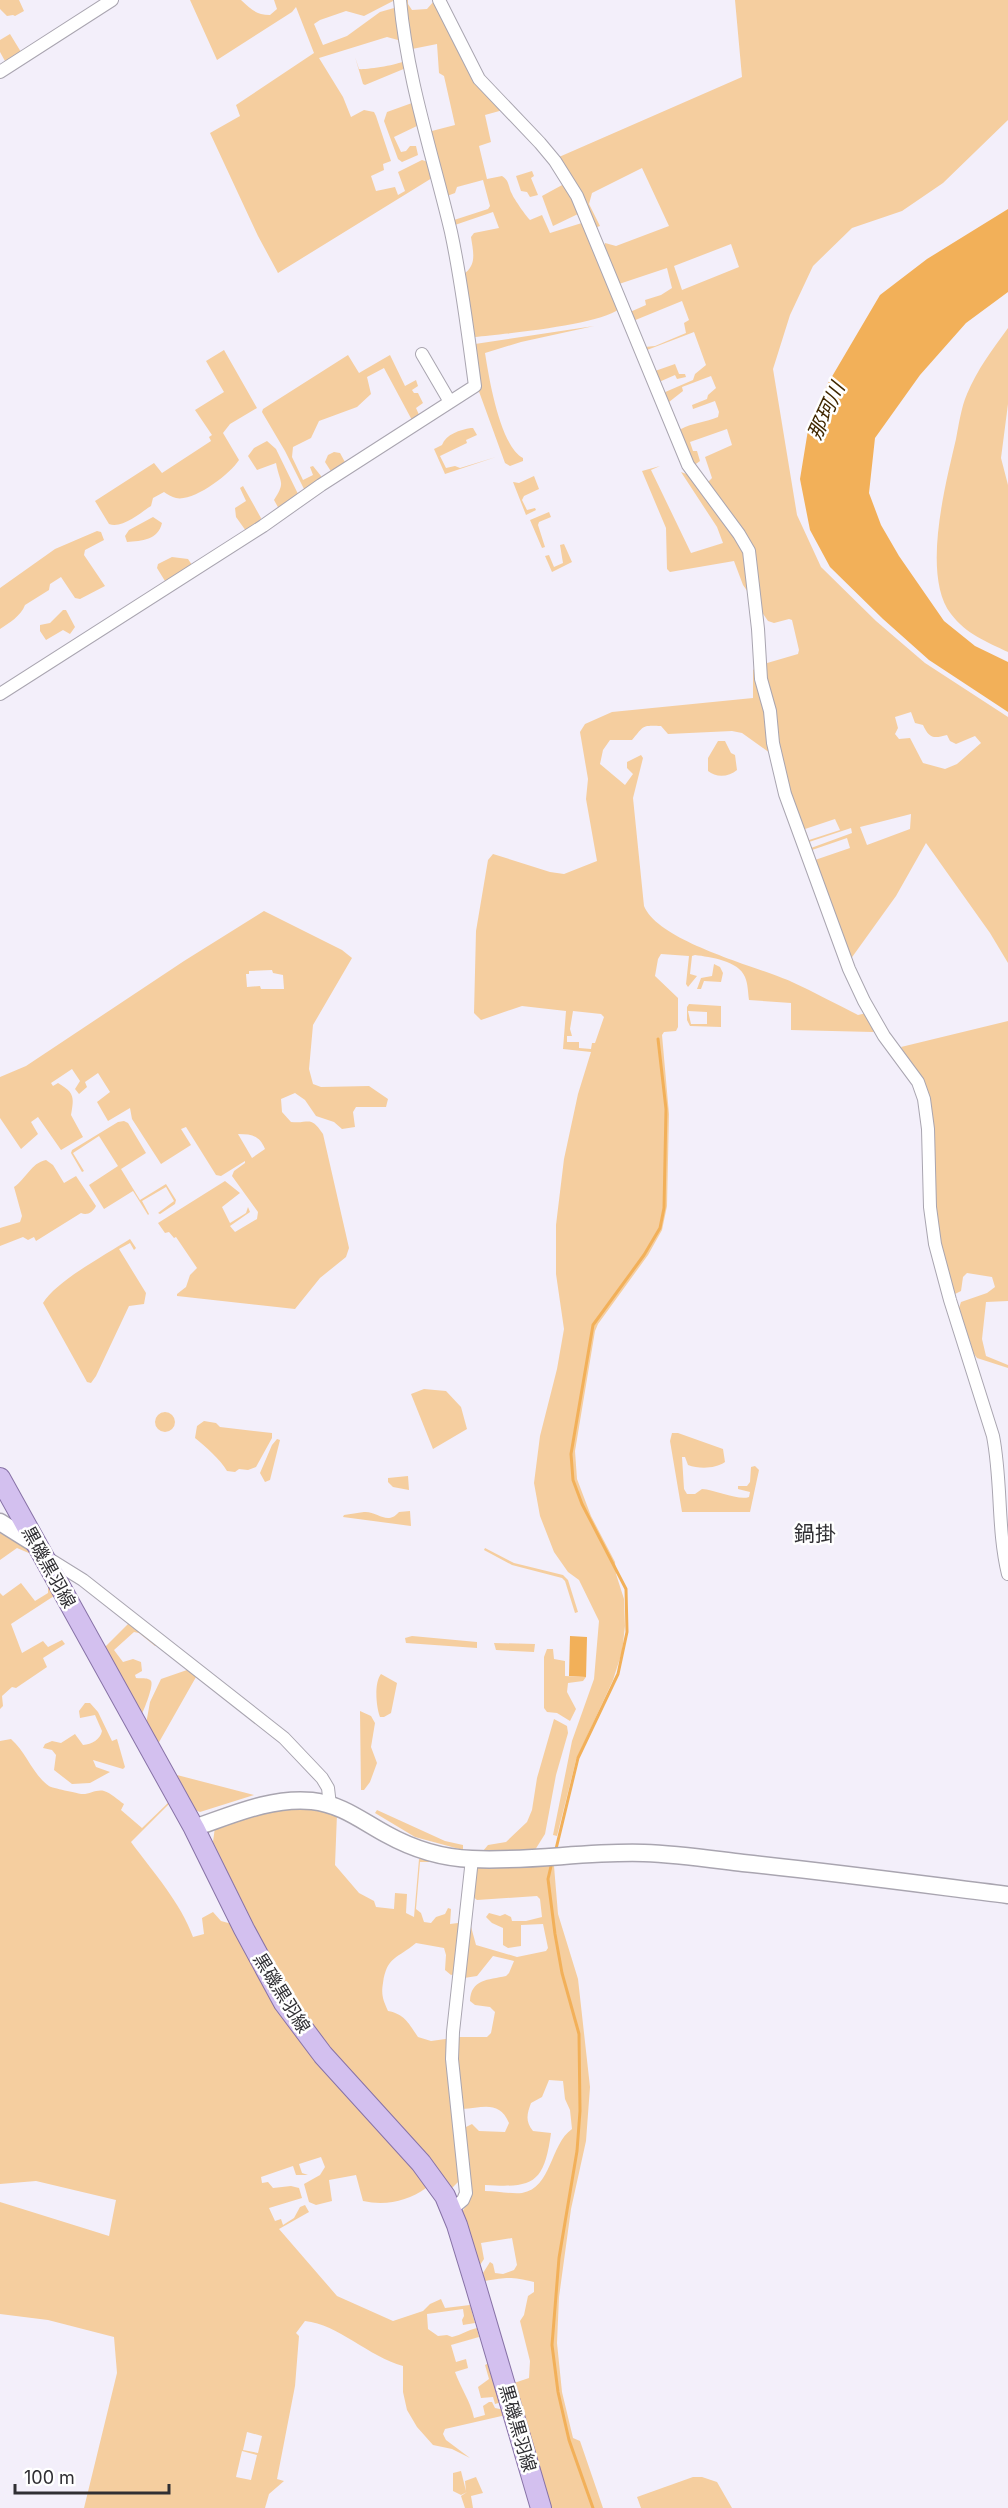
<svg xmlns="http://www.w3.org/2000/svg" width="1008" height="2508" font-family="Inter,'Noto Sans JP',sans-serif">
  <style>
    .green { fill: #f5ce9f; fill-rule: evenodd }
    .water { fill: #f2b059 }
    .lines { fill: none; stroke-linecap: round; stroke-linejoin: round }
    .stream { stroke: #f2b059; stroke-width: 3 }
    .street-casing { stroke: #a9a5b0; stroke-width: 14 }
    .secondary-casing { stroke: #a9a5b0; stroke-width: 19 }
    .primary-casing { stroke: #8772a6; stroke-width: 22 }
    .street { stroke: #fff; stroke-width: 12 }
    .secondary { stroke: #fff; stroke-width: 16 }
    .primary { stroke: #d3c0ef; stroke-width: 20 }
    .labels { text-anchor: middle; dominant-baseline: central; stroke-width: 5; stroke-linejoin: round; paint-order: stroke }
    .street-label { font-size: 18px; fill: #302f33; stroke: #fff }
    .water-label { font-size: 20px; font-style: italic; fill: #412801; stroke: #fff }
    .quarter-label { font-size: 21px; fill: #302f33; stroke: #fff }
  </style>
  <rect width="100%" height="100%" fill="#f3effa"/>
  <path class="green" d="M0 0H19L24 11 15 16 13 15 7 16 0 9Z
    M190 0H241C251 9 256 15 270 15L277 9 274 0H395L364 16 346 11 320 20 314 24 323 45 347 36 380 12 394 8 398 11 403 57 398 40 387 37 319 58 343 97 351 117 364 110 374 112 376 116 391 161 383 164 384 170 371 176 376 191 395 187 398 195 405 191 398 172 422 160 428 162 432 178 278 273 258 236 210 133 240 116 236 105 314 53 296 7 292 12 217 60Z
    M404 0H408V4L412 10 427 9 434 1 503 110 485 115 491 142 479 146 487 179 502 176C510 181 508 187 512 194 514 199 526 216 530 220L542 215 550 233 585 222 619 309C599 325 504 334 475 337L465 273C477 264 473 251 471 237L474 233 499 228 493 212 452 226 454 220 488 209 490 206 483 180 457 187 455 193 447 196 428 132 455 125 444 76 439 73 437 44 412 49Z
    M735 0H1008V120L943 183 902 211 852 228 813 266 790 315 773 369 797 515 821 567 876 621 925 663 1008 717V963L990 933 926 843 896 896 850 960 811 848 852 833 851 828 809 842 770 753 742 733 732 731 668 734 661 726C641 725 644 726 632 740H610L603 750 600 764 625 785 633 774 627 768V762L641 755 643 758 633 798 644 906C659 942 756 966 792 982 814 992 836 1004 858 1015L867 1013 878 1030 873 1032 791 1030V1003L749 1000C748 993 748 984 745 977 739 961 710 957 695 955L692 956 690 974 697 976 688 987 686 984 689 956 661 954 658 959 655 976 678 998V1027L676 1031 664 1032 662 1035 669 1114 667 1206 662 1230 648 1255 598 1324 595 1331 575 1451 577 1479 591 1516 615 1562 616 1574 624 1599 625 1626 622 1652 613 1680 576 1760 557 1836 553 1835 572 1741 594 1679 599 1621 579 1580 568 1572 554 1552 540 1516 534 1483 540 1436 557 1369 564 1329 556 1274V1225L564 1159 578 1094 591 1052 563 1049 566 1011 522 1006 481 1020 474 1013 476 931 488 860 493 854 550 872 564 874 597 861 586 799 588 779 580 732 585 724 612 712 753 698V670L760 665 798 654 799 650 792 620 789 619 774 623 768 621 743 585 734 561 670 572 667 569 666 528 642 471 660 466 651 470 691 553 723 543 717 527 681 472 708 482 712 478 705 457 732 445 727 429 690 442 693 451H697L700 461 693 466 680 435 681 429C692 423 706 422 718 417L719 412 715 401 693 409 692 405 707 399 708 395 716 388 711 376 682 387 683 391 669 402 665 400 663 393 693 380 695 374 706 365 694 332 647 350 645 347 655 346 686 333 684 323 689 320 682 301 633 321 630 312 646 305 645 300 661 295 672 288 667 268 619 284 604 248 605 243 616 246 669 226 642 168 592 193 589 204 600 226 597 227 559 157 742 77ZM731 244 739 267 682 290 674 266ZM911 712 915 723 923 725C929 738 933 739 947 735L950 741 956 744 975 736 981 743 957 764 945 769 923 763 910 738 899 739 895 734 898 728 895 717ZM911 814 910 829 867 845 860 827ZM835 819 840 830 809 840 805 829ZM847 838 850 848 815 860 812 850ZM573 1011 601 1014 604 1017 595 1043H592L591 1049 579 1048V1042H567V1036H572L570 1029Z
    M10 34 21 52 5 61 0 52V40Z
    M355 57 359 69C365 70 398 65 404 61L406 68 365 85 363 84Z
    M412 103 419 125 394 137 401 152 406 151 410 146H416L418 155 402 162 398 159 384 121 387 112Z
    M532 171 534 176 531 178 538 195 530 197 527 192 521 191 516 176Z
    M564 184 579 208 578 214 553 226 542 196Z
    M594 326 521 342 485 353C489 378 500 446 523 458V461L510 466 505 463 477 386 475 344Z
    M1008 328V404L1001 458 1008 485V652C987 642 966 634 951 614 921 575 946 483 956 439 959 424 961 408 967 394 977 370 992 350 1008 328Z
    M224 350 257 408 230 424 223 433 239 460C230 474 194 502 176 498 172 497 167 494 164 492L153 498 151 506C140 513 122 529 109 524L95 501 154 463 162 473 211 441 209 437 212 435 195 410 224 392 206 361Z
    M348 355 359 373 390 355 405 386 416 380 418 386 412 390 414 393H418L423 403 416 408 420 417 413 422 384 368 367 377 371 394 357 407 319 421 311 438 293 447 292 457 303 480 313 475 310 467 313 466 321 476V481L305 491 285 451 262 412 263 409Z
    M675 364 679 374H685L686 377 677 379 675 375 659 382 655 371Z
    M471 428H473L477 435 466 440 467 443 440 456 446 468 455 466 460 468 496 457 445 474 434 449 442 445C446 434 460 430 471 428Z
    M267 441 276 449 299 496 279 509 274 500C286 481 280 484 276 463L257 470 248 456 254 448Z
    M334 452 340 453 346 464 332 473 325 462 328 455Z
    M534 476 539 489 524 496 522 500 527 510 535 508 536 510 526 515 513 482 519 483Z
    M243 486 261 518 260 522 246 531 236 517 235 508 246 501 240 488Z
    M549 512 551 517 539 522 538 525 545 547 542 548 530 520Z
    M153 517 162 523C158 540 142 541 127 542L125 536 129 530Z
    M97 531 101 532 104 540 85 550 84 555 105 586 80 599 75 598 61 577 50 584 49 590 25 605C21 616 9 623 0 629V588L55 549Z
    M564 544 572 562 552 572 545 556 549 555 554 567 563 563 560 545Z
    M172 557 188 559 192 565 165 581 157 568 158 564Z
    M63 610H66L75 627 70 634 63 630 46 640 40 631V625L50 623Z
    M718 741H725L731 753 735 755 737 770C729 777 716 778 708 771V758Z
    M264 911 342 950 352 958 313 1025 309 1069 313 1084 321 1087 369 1086 388 1099 386 1107H356L353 1112 355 1127 342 1129 334 1122 316 1116 305 1100 295 1093 281 1099 282 1112 291 1122C310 1124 310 1115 323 1134L349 1248 346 1257 320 1278 295 1309 177 1296V1294L186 1287 190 1275 197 1268 176 1237 174 1238 169 1232 165 1233 158 1223 225 1181 240 1193 222 1207 230 1223 246 1213 248 1207 250 1212 230 1226 235 1232 257 1219 258 1212 232 1176 234 1171 245 1163V1161L221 1176 216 1175 186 1127 181 1129 191 1145 161 1164 132 1119 130 1108 108 1121 97 1102 110 1092 98 1073 85 1082 87 1087 79 1094 75 1089 80 1081 72 1069 51 1083 53 1086 58 1083C75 1093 74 1097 71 1115L83 1137 61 1150 38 1117 31 1122 38 1134 21 1149 0 1118V1077L26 1066 184 961ZM272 970 273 973 283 975 284 989H261L260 986 247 987 246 974H249V971ZM238 1134C252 1134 260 1136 265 1149L252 1158Z
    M714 964 720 967 723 973 721 982 704 981 701 989H697L701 978 712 976Z
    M689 1004 721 1006V1027L690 1026 687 1020V1007ZM688 1011 707 1012V1024H691Z
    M1008 1021V1301L986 1302 982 1339 986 1356 1008 1365V1368L977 1358 974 1354 959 1308 961 1302 987 1293 995 1287 992 1277 967 1273 963 1277 961 1291 953 1295 938 1246 922 1082 901 1047Z
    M124 1121 128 1123 146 1153 121 1169 140 1200 166 1184 176 1200 175 1204 160 1214 158 1213 174 1201 166 1187 142 1201 149 1214 148 1215 133 1191 104 1209 89 1185 118 1166 99 1136 73 1153 84 1171 82 1172 71 1153 72 1150 118 1122Z
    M46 1160 53 1165 64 1183 76 1176 96 1206C93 1212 87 1216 81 1213L36 1241 34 1237 28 1240 23 1237 0 1246V1228L20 1222 22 1216 14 1187C26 1179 31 1163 46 1160Z
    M130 1239 136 1248 134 1250 130 1243 119 1249 146 1293 144 1304 129 1306 96 1376 91 1383 87 1382 43 1303C56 1281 107 1254 130 1239Z
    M424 1389 446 1391 461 1407 467 1429 433 1449 411 1394Z
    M155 1422a10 10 0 1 1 20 0a10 10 0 1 1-20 0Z
    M204 1421 216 1423 220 1427 272 1433V1438L256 1467 248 1470 239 1469 235 1472 227 1471C220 1459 206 1447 195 1438L197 1426Z
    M672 1433H678L723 1449 725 1462C715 1469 699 1469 688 1465L685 1457H682L684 1489 687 1494H695L702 1489C716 1490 739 1501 749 1497L750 1492 738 1489V1486H747L750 1482 751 1467 755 1466 759 1470 750 1512H682L670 1441Z
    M277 1439 280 1440 270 1480 265 1482 260 1473 272 1445Z
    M408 1476 409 1490 393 1487 388 1482V1478Z
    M410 1511 411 1526 343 1517 344 1515C351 1514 357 1513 364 1512 378 1511 387 1526 399 1512Z
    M0 1533 27 1547 31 1554 17 1548 0 1560Z
    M485 1548 514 1563 563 1575 568 1580 578 1612 575 1613 565 1581 562 1578 512 1565 484 1550Z
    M48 1579 57 1594 11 1624 22 1653 43 1641 48 1647 62 1640 65 1644 43 1658 47 1667 16 1688 12 1687 2 1696 3 1706 0 1709V1593L3 1596 21 1583 35 1601 48 1593Z
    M129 1623 157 1645 155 1646 139 1633 134 1632 114 1650 123 1662 133 1659 141 1662 142 1671 135 1675 136 1678C140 1679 148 1677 151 1681 154 1685 144 1710 141 1716L104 1648Z
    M412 1636 477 1642V1648L406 1643 405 1638Z
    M494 1643 535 1644 534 1652 496 1650Z
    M547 1649H553L554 1659 565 1661V1676L586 1677 583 1681 568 1683 567 1692 576 1709 570 1721 557 1713 547 1712 544 1708V1657Z
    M187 1670 196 1677 158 1744 146 1724 150 1702 161 1679Z
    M381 1674 397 1683 391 1713 384 1717H380C376 1706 374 1683 381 1674Z
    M85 1703H90L98 1712 112 1741 117 1739 125 1767 123 1769 93 1760 96 1767 110 1772 90 1783 72 1784 54 1770 56 1755 52 1750 43 1748 45 1744 52 1741 61 1743 75 1734 83 1745C92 1744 100 1740 102 1731L95 1715 80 1718 79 1711Z
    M360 1711 371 1716 375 1723 371 1747 377 1763 370 1782 364 1790H361Z
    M554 1719 567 1726 568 1733 556 1775 545 1834 535 1850 483 1851 488 1845 506 1842 527 1822 532 1810 537 1778Z
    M11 1739C26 1752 33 1775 49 1786 52 1788 77 1793 81 1794 89 1795 96 1789 104 1791 111 1793 118 1800 124 1804L121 1810 142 1828 169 1802H171L131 1842C153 1872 181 1903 193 1937L204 1934 202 1918 213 1912 221 1921 232 1924 425 2184 426 2188C408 2201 386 2206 363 2201L356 2175 329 2180 332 2201 316 2205 309 2202 304 2184 320 2175 325 2167 321 2157 299 2164 302 2173 308 2175H296L293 2166 261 2177 262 2183 268 2182 273 2188 291 2186 299 2188 302 2198 269 2208 275 2221 281 2219 283 2225 294 2218 300 2207 305 2205 309 2212 279 2229 337 2296 393 2321 423 2311 430 2304 441 2299 445 2308 470 2305 475 2323 463 2325 462 2320 464 2316 463 2309 427 2314 428 2329 438 2336 447 2335 452 2337C462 2335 467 2330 477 2328L479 2337 451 2345 456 2362 466 2359 468 2368 455 2372C461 2389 470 2400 474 2418L485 2415 483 2406 489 2402H492L495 2408 504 2410 506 2415 445 2429 443 2434 446 2440 470 2458 452 2449 433 2445 417 2427 407 2410 403 2392V2366C369 2357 338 2324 305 2321L296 2333 299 2336 295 2386 277 2479 284 2481 269 2494 265 2508H84L117 2373 114 2337 48 2320 0 2314V2202L109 2236 116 2200 36 2181 0 2184V1741ZM247 2432 262 2436 258 2453 243 2450ZM242 2451 257 2455 251 2480 236 2477Z
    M177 1775 254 1795 200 1812 195 1810Z
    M267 1808H303L337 1814 335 1865 359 1893 374 1901 376 1907 394 1909 395 1893 407 1894 406 1913 414 1917 419 1859 429 1860V1862H420L416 1909 421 1913 424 1922 431 1923 436 1917 445 1914 448 1908 451 1909 450 1924 458 1923 460 1918 455 1974 451 1975 445 1970 446 1955 444 1948 416 1943C397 1959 387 1956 383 1983 381 1995 383 2000 388 2011 405 2014 409 2024 418 2037L431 2041 460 2037H487L491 2033 495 2012 490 2007 475 2005 470 2001C471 1979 488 1980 506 1976L509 1973 514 1961 493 1956 477 1976 464 1978 470 1923 476 1945 517 1957 546 1951 548 1948 543 1924 521 1925V1946L508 1948 503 1945V1928L492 1923 486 1917 489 1913 500 1916 505 1914 511 1917 512 1921H526L542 1917 540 1899 537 1896 477 1900 471 1895 474 1864 549 1861 554 1866 558 1914 578 1979 590 2087 586 2141 571 2209 559 2297 557 2343 562 2392 573 2438 580 2441 603 2508H549L514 2383 529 2378 530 2361 520 2321 524 2315 528 2296 534 2292V2282C512 2277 508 2277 485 2281L483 2273 490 2262 493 2264 495 2273 503 2274 514 2270 517 2265 512 2238 481 2243 484 2259 480 2265 462 2212 469 2201 464 2128 472 2124 479 2131 505 2132 509 2123C499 2100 483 2108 462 2109L459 2181 452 2188 309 2024 289 1997 213 1842 215 1827ZM549 2080 563 2081 565 2099 570 2110 572 2129C550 2144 552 2188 522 2193 510 2194 497 2191 485 2191V2185C533 2188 544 2184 551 2133L533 2131C525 2121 527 2114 531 2103L542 2097Z
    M377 1810 445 1841 463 1845V1850L415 1837 375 1813Z
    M489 2363 502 2402 495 2404 493 2397 481 2398 478 2387 489 2379 485 2365Z
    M461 2471 466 2491 465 2481 476 2477 483 2493 471 2496 473 2508H465L461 2496 467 2492 461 2495 453 2491V2473Z
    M693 2477H702L717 2482 732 2508H641L637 2497Z"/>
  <path class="water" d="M1008 209V292L966 323 920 375 875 438 869 493 881 525 899 556 944 621 975 646 1008 662V712L929 660 883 619 830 567 810 530 800 479 808 430 827 385 880 295 927 259Z
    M570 1636 587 1637 586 1677 569 1676Z"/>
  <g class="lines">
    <path class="stream" d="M556 1849 578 1758 618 1674 627 1632 626 1589 582 1504 573 1480 571 1454 593 1325 644 1255 660 1228 664 1208 666 1109 658 1039
      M552 1862 548 1879 555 1934 562 1973 579 2034 580 2111 577 2151 559 2258 552 2345 558 2392 569 2440 593 2508"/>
    <defs>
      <path id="street" d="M439 0 479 79 540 143 555 161 577 196 688 465 739 534 749 551 758 629 761 679 770 711 773 743 785 794 849 969 864 1001 884 1036 918 1082 924 1099 928 1129 930 1207 935 1244 950 1300 993 1436C1002 1482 997 1529 1008 1574
        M0 72 112 0
        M422 354 450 402
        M0 694 263 526 321 485 475 386C468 334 462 283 451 232 433 156 407 79 400 0
        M46 1557 83 1580 284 1738 322 1778 328 1788 330 1805
        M451 2210 463 2200 466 2193 452 2059 453 2032 472 1859"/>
      <path id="secondary" d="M0 1522 35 1544
        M194 1828C232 1815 271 1797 312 1801 341 1804 362 1821 386 1834 413 1849 441 1858 472 1859 529 1862 586 1851 644 1853 677 1854 710 1859 743 1863 831 1872 920 1884 1008 1895"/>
      <path id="primary" d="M0 1478 194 1828 244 1929 284 2003 323 2055 421 2163 445 2196 457 2225 476 2287 541 2508"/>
    </defs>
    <use href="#street" class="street-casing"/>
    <use href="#secondary" class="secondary-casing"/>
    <use href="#primary" class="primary-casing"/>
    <use href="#street" class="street"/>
    <use href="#secondary" class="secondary"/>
    <use href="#primary" class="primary"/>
  </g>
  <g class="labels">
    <g class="street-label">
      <text transform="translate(49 1567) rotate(61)">黒磯黒羽線</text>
      <text transform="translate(282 1993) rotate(58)">黒磯黒羽線</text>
      <text transform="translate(518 2428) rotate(74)">黒磯黒羽線</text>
    </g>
    <g class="water-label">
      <text transform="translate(826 411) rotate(-65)">那珂川</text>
    </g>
    <g class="quarter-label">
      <text x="815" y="1533">鍋掛</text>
    </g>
  </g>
  <path d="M15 2484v9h154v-9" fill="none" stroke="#302f33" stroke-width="3"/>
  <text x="24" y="2484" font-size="18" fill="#302f33" stroke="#ffffff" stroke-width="4.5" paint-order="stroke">100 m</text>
</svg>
